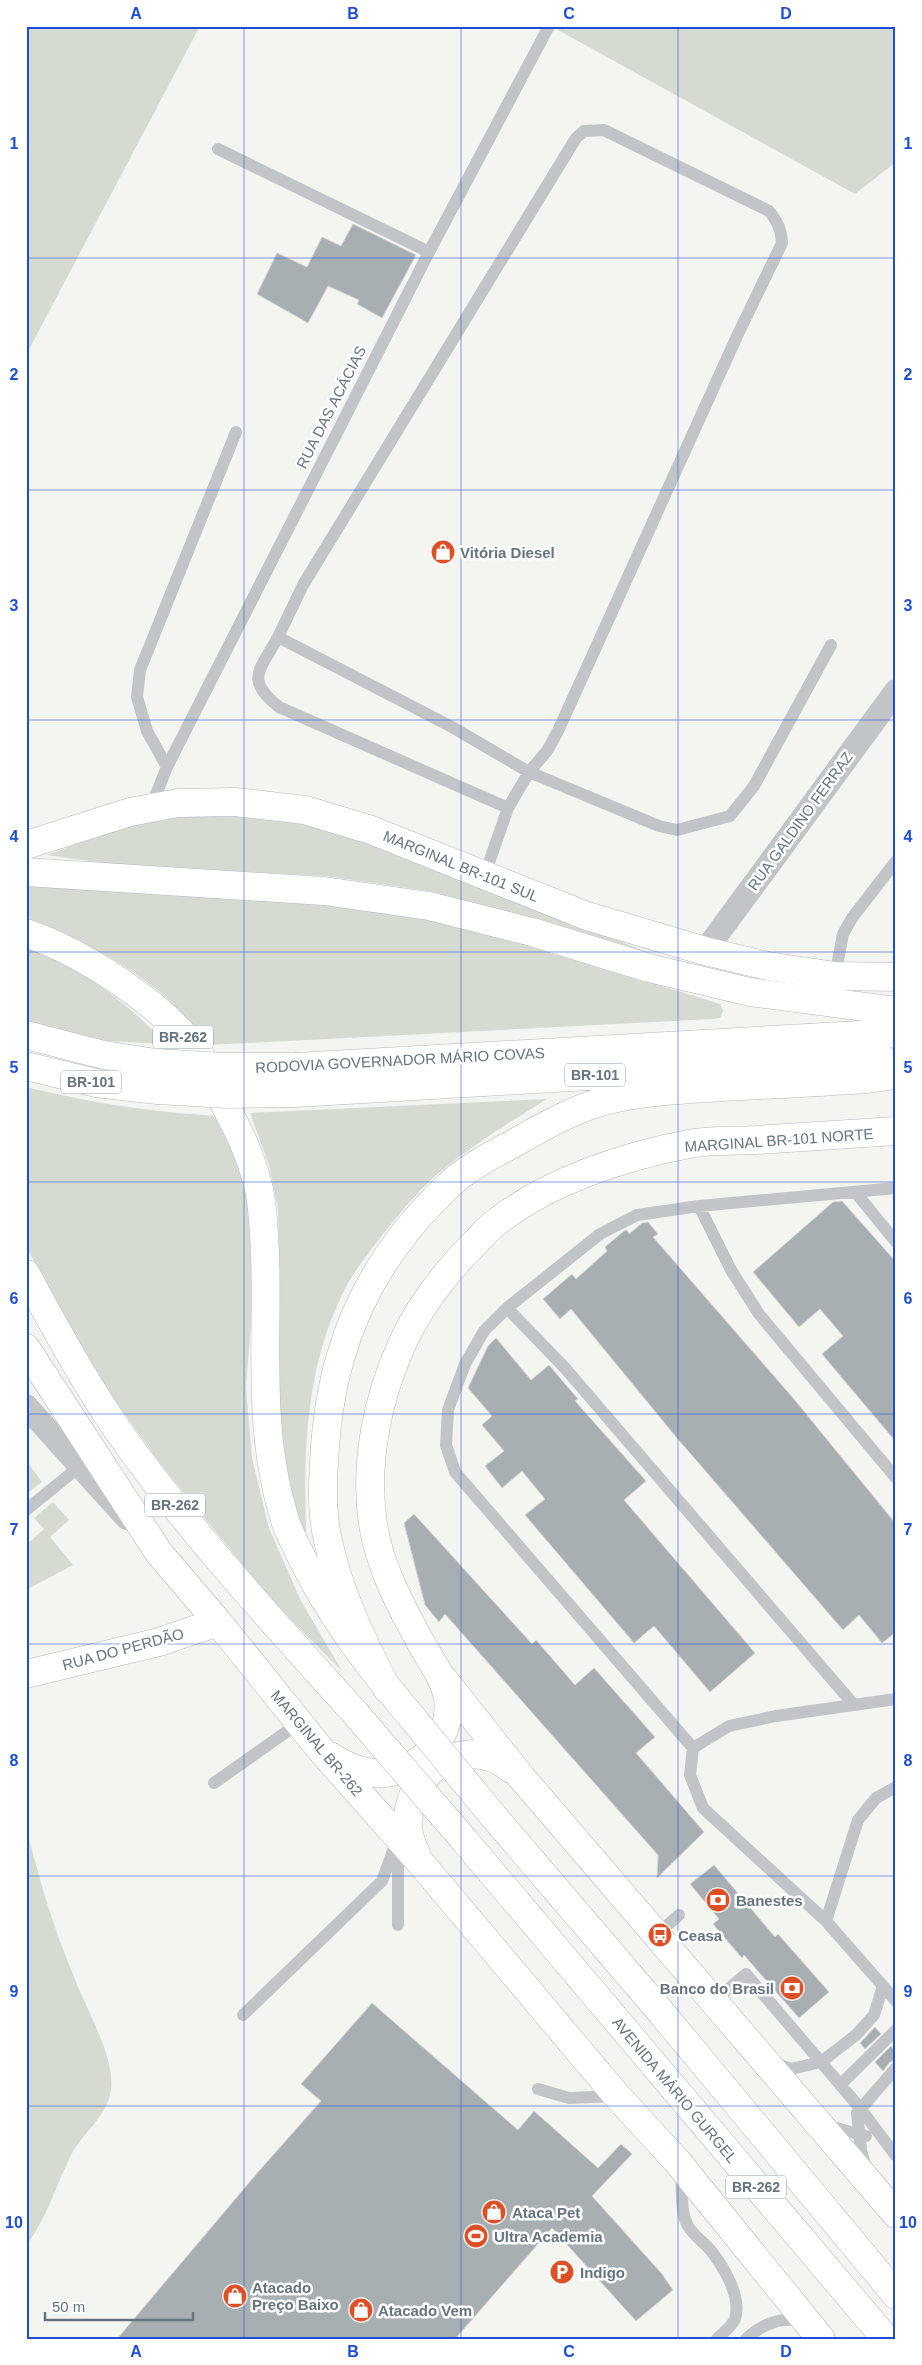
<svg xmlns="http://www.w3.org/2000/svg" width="922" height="2365" font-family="Arial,sans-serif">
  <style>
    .green { fill: #d5dbd1 }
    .building { fill: #a7afb3; stroke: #d5d5d3 }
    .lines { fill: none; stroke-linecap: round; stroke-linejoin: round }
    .secondary-casing { stroke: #b2b7bb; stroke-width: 29 }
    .primary-casing { stroke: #b5b8bc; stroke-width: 29 }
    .highway-casing { stroke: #b4b7ba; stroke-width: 29 }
    .lane { stroke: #c2c5c8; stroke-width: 12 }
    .street { stroke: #c2c5c8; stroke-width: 24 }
    .secondary { stroke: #fff; stroke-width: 28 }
    .primary { stroke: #fff; stroke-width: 28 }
    .highway { stroke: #fff; stroke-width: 28 }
    .primary-bridge-casing { stroke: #b5b8bc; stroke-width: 29; stroke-linecap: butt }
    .highway-bridge-casing { stroke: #b4b7ba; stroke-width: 29; stroke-linecap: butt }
    .primary-bridge { stroke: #fff; stroke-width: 28 }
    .highway-bridge { stroke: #fff; stroke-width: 28 }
    .grid { fill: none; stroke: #1d4ed8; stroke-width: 1; stroke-opacity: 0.55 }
    .labels { text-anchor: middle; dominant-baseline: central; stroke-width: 5; stroke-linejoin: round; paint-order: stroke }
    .shield { fill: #fff; stroke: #929ea7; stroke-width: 1 }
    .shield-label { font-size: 14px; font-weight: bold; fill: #647481 }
    .street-label { font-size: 15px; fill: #647481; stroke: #fff }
    .poi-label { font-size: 15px; font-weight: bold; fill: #647481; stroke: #fff; text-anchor: start }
    .neatline { fill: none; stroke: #1d4ed8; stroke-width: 2 }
    .grid-label { font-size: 16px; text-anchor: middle; font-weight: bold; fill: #1d4ed8 }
  </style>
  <rect width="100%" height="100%" fill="#f4f4f0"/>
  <path class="green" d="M26 26H200L26 355Z
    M560 26H896V162L855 194 558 30Z
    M235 813 300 823 364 840 657 956 534 919 429 891 325 876 118 865 47 855 133 823 173 816Z
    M26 885 323 902 425 918 529 945 720 1004 723 1011 720 1018 713 1019 209 1045C197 1031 185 1016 171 1002 130 963 78 940 26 918Z
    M26 947C81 968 126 1001 166 1044L106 1041 26 1021Z
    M26 1087C93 1103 150 1112 218 1116L244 1172 250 1212 253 1299 246 1387 252 1458 269 1528 301 1601 342 1671 274 1603 162 1466 111 1395 68 1326 26 1246Z
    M547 1099C510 1122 474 1144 441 1171 421 1188 403 1209 387 1229 371 1250 353 1271 342 1295 303 1375 303 1464 307 1550L279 1452 277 1381 280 1301 278 1209 269 1165 250 1113Z
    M28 1463 42 1482 26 1494V1464Z
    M53 1502 69 1520 50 1537 73 1565 26 1590V1545L44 1529 34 1518Z
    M26 1830C34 1854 39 1879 47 1903 55 1928 64 1953 74 1977 85 2007 119 2063 110 2095 104 2119 82 2134 71 2155 56 2186 47 2218 26 2246Z"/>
  <path class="building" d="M353 224 416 255 382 318 357 304 359 300 328 286 308 323 257 294 277 253 307 267 322 237 341 246Z
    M842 1201 896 1262V1442L822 1354 843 1336 820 1309 799 1327 753 1272 833 1202Z
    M648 1222 658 1234 653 1237 793 1398 896 1524V1632L882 1643 859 1615 843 1630 677 1438 571 1309 560 1319 543 1299 572 1274 576 1279 607 1251 605 1247 624 1231 627 1230 629 1234 642 1223Z
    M496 1338 531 1380 549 1365 578 1399 575 1401 646 1481 624 1500 755 1653 710 1692 654 1626 634 1643 525 1515 545 1499 522 1471 502 1488 485 1466 504 1451 482 1425 492 1416 468 1388 488 1346Z
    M414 1514 532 1644 536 1640 575 1685 594 1668 655 1737 636 1753 704 1832 657 1878 658 1855 445 1614 439 1622 425 1605 404 1523Z
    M714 1865 775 1937 778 1934 829 1992 799 2018 744 1955 742 1958 713 1924 719 1919 690 1884Z
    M372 2003 518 2130 534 2111 598 2168 621 2144 632 2154 592 2196 662 2274 673 2290 636 2321 552 2228 455 2339H117L259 2171 321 2101 301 2084Z
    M875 2027 881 2034 865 2049 860 2043Z
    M891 2046 896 2052V2060L890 2062 883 2071 875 2062Z"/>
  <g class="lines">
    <defs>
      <path id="secondary" d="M26 845 130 812 178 803 235 802 305 810 371 830 587 916 705 951 768 966 835 976 896 977
        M26 1348 159 1553 218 1622 321 1750 420 1862 617 2096 676 2160 821 2339
        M26 1674 159 1642 218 1622
        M444 1680 522 1778 896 2214
        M330 1756C344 1765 361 1773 377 1773 418 1775 453 1739 448 1698 445 1679 430 1660 421 1643 401 1607 379 1565 373 1524 364 1464 377 1399 402 1344 420 1305 444 1274 474 1244 481 1237 489 1227 498 1221 549 1181 625 1156 689 1144 710 1140 734 1141 756 1140 802 1137 849 1134 896 1131
        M416 1853C383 1791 457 1724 511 1769"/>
      <path id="primary" d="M26 933C82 952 161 1003 197 1051 210 1069 219 1093 229 1113 245 1143 259 1175 262 1209 273 1315 252 1416 285 1520 288 1531 295 1543 300 1554 328 1613 368 1665 410 1715
        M26 1274C63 1343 101 1412 149 1473 213 1557 285 1635 356 1714
        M495 1818 660 2011 896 2295
        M465 1841 886 2339"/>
      <path id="highway" d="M26 872 324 891 429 906 532 932 649 968 750 992 896 1011
        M26 1035 104 1055 156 1063
        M26 1066 96 1083 158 1090
        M296 1067 896 1033
        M295 1093 882 1059
        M387 1689C362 1640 338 1591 327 1536 321 1508 323 1475 325 1447 332 1343 371 1259 447 1187 466 1168 494 1154 518 1141 542 1127 567 1113 594 1104 635 1091 680 1090 722 1087 770 1085 819 1082 867 1079L896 1075"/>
    </defs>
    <use href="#secondary" class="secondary-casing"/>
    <use href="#primary" class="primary-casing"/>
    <use href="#highway" class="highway-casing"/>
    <path class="lane" d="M218 149 429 252
      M278 637C260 671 244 679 279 707L508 808
      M167 767 147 731 137 697 140 670 236 432
      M151 807 167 767 429 252 549 26
      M485 874 508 808 529 772 452 727 278 637 303 585 576 138 584 131 604 130 769 211C778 222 781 230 782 243L738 334 558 731 547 751 529 772 659 826 677 830 730 816 754 786 831 645
      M835 976 843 934 852 918 896 861
      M896 1188 699 1206 637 1215 600 1234 507 1308 484 1331 465 1364 448 1410 446 1445 455 1472 693 1748 690 1775 703 1808 826 1921 896 2001
      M856 1193 896 1242
      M699 1206 731 1270 759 1314 896 1478
      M507 1308 565 1368 854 1705
      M26 1510 79 1467
      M693 1748 729 1726 776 1716 896 1699
      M214 1783 299 1723
      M826 1921 858 1820 876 1798 896 1787
      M398 1925V1847
      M656 1935 679 1915
      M713 2002 746 1974 860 2108 896 2156
      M243 2015 382 1881 398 1837
      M774 2063 791 2069 821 2062 856 2035 874 2015 883 1986
      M840 2085 896 2030
      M538 2089 569 2098 617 2096
      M825 2125 866 2136
      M866 2169 861 2150 857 2113 896 2068
      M680 2175C684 2192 679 2210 688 2226 694 2236 705 2243 712 2252 724 2268 742 2297 735 2319 732 2326 723 2333 717 2339
      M746 2339C763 2323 780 2318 803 2320"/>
    <path class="street" d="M705 951 896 691
      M26 1406 127 1518"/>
    <use href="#secondary" class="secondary"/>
    <use href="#primary" class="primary"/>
    <use href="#highway" class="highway"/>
    <defs>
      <path id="primary-bridge" d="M356 1714 465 1841
        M410 1715 495 1818"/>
      <path id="highway-bridge" d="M156 1063 223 1067H296
        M158 1090 228 1094 295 1093"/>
    </defs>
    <use href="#primary-bridge" class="primary-bridge-casing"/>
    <use href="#highway-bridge" class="highway-bridge-casing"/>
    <use href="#primary-bridge" class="primary-bridge"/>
    <use href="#highway-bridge" class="highway-bridge"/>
  </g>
  <path class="grid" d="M244 26V2339M461 26V2339M678 26V2339M26 258H896M26 490H896M26 720H896M26 952H896M26 1182H896M26 1414H896M26 1644H896M26 1876H896M26 2106H896"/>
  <defs>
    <symbol id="shop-disc" viewBox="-11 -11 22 22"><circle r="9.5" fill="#de4f26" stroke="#fff"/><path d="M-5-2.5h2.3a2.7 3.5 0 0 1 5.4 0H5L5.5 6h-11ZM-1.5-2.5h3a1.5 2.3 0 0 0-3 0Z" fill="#fff"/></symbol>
    <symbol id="bank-disc" viewBox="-11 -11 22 22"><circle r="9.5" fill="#de4f26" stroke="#fff"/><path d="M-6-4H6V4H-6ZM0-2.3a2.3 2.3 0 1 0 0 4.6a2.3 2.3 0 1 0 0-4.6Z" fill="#fff"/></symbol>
    <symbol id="bus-disc" viewBox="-11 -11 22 22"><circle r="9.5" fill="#de4f26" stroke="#fff"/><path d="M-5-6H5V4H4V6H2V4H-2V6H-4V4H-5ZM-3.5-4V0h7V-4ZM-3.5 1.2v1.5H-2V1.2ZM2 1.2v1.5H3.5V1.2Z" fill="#fff"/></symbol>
    <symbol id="stadium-disc" viewBox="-11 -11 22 22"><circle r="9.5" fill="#de4f26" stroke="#fff"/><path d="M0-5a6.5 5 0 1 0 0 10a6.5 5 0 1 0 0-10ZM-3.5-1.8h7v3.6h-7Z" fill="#fff"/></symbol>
    <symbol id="parking-disc" viewBox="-11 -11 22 22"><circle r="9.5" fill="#de4f26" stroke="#fff"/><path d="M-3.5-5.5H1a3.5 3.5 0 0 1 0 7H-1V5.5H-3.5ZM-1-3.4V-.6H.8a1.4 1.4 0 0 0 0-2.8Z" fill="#fff"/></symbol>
  </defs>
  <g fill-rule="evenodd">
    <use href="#shop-disc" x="429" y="538" width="28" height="28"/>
    <use href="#bank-disc" x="704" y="1886" width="28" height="28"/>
    <use href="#bus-disc" x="646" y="1921" width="28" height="28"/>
    <use href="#bank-disc" x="778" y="1974" width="28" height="28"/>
    <use href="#shop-disc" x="480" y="2198" width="28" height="28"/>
    <use href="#stadium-disc" x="462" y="2222" width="28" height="28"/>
    <use href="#parking-disc" x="548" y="2258" width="28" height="28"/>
    <use href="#shop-disc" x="221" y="2282" width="28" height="28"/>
    <use href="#shop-disc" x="347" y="2296" width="28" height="28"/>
  </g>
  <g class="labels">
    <g class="shield">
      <rect x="153" y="1025.5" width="60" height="23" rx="4"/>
      <rect x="565" y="1063.5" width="60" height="23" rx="4"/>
      <rect x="61" y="1070.5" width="60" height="23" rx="4"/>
      <rect x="145" y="1493.5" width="60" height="23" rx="4"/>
      <rect x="726" y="2175.5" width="60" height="23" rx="4"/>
    </g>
    <g class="shield-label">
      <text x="183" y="1037">BR-262</text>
      <text x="595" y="1075">BR-101</text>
      <text x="91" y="1082">BR-101</text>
      <text x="175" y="1505">BR-262</text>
      <text x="756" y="2187">BR-262</text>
    </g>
    <g class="street-label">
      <text transform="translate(331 407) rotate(-63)">RUA DAS ACÁCIAS</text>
      <text transform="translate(800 821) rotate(-54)">RUA GALDINO FERRAZ</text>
      <text transform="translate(461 866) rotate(22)">MARGINAL BR-101 SUL</text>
      <text transform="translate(400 1060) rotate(-3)">RODOVIA GOVERNADOR MÁRIO COVAS</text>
      <text transform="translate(779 1140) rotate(-4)">MARGINAL BR-101 NORTE</text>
      <text transform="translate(123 1649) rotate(-15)">RUA DO PERDÃO</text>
      <text transform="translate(317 1743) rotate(50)">MARGINAL BR-262</text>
      <text transform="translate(675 2090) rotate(50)">AVENIDA MÁRIO GURGEL</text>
    </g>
    <g class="poi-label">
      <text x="460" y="552">Vitória Diesel</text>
      <text x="736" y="1900">Banestes</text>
      <text x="678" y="1935">Ceasa</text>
      <text x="774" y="1988" text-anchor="end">Banco do Brasil</text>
      <text x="512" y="2212">Ataca Pet</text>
      <text x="494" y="2236">Ultra Academia</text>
      <text x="580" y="2272">Indigo</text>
      <text x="252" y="2287">Atacado<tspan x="252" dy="17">Preço Baixo</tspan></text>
      <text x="378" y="2310">Atacado Vem</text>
    </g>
  </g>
  <rect width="922" height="2365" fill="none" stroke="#ffffff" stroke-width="55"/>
  <path d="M45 2312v8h148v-8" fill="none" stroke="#647481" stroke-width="2.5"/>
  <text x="52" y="2312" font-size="15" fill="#647481" stroke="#ffffff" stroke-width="4" paint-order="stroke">50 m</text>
  <rect x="28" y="28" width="866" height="2310" class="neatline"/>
  <g class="grid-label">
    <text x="136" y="19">A</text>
    <text x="353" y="19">B</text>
    <text x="569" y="19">C</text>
    <text x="786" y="19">D</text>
    <text x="14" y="149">1</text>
    <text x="908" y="149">1</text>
    <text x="14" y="380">2</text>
    <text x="908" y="380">2</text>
    <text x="14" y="611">3</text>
    <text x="908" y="611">3</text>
    <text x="14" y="842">4</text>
    <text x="908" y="842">4</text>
    <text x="14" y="1073">5</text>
    <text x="908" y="1073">5</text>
    <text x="14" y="1304">6</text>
    <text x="908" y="1304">6</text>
    <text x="14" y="1535">7</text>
    <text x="908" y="1535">7</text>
    <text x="14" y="1766">8</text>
    <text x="908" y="1766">8</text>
    <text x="14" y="1997">9</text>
    <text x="908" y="1997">9</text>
    <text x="14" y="2228">10</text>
    <text x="908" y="2228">10</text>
    <text x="136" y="2357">A</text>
    <text x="353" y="2357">B</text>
    <text x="569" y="2357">C</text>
    <text x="786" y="2357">D</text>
  </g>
</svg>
